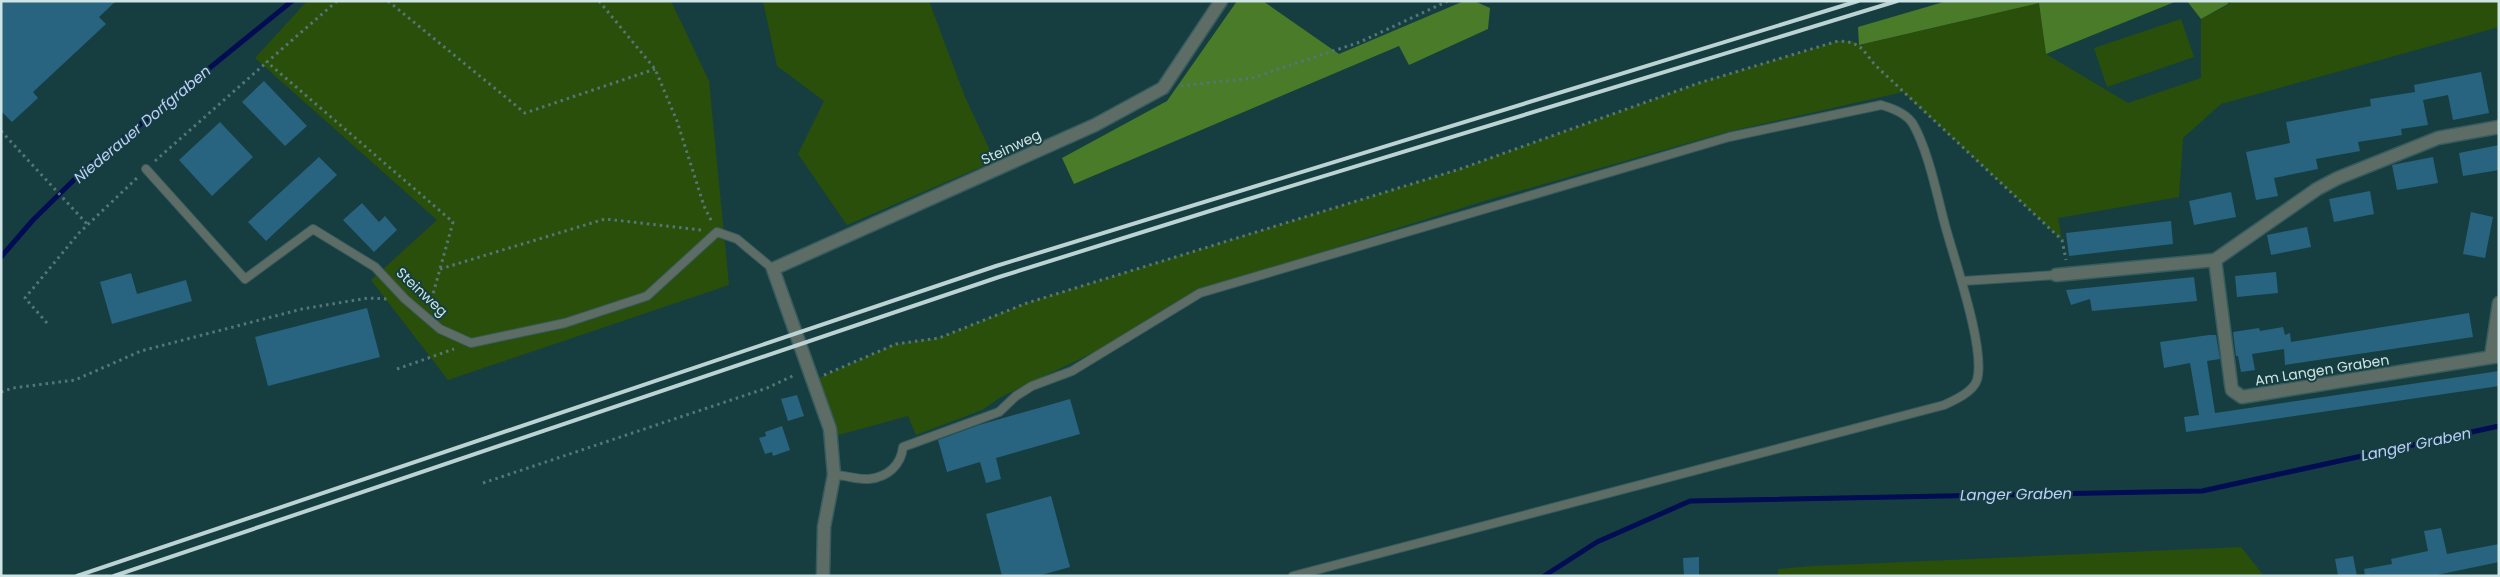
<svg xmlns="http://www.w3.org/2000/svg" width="2500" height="577" font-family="Poppins,sans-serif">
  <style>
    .green { fill: #294f0a }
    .forest { fill: #497b28 }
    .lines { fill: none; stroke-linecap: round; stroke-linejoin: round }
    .stream { stroke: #000c53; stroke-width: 5 }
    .building { fill: #28637f }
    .service-casing { stroke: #375c5e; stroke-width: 10 }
    .minor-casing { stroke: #375c5e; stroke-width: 15 }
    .path { stroke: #547677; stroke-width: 3; stroke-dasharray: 2.5 4; stroke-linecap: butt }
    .service { stroke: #5e6c66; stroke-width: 8 }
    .minor { stroke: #5e6c66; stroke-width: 12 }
    .rail { stroke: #bcd3d4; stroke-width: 4 }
    .labels { text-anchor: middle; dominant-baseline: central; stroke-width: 4; stroke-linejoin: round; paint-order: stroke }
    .street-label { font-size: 14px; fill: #cfe4e5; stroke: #163e40 }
    .water-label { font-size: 15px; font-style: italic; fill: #bcd0fa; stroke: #163e40 }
  </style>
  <rect width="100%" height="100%" fill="#163e40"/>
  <path class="green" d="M307 1H671L709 81 729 285 448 380 371 280 437 220 255 58Z
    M763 1H929L965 97 995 161 847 225 798 154 824 101 777 66Z
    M2227 1H2499V27L2221 104 2183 138 2179 197 2058 218 2062 240 1903 92 1727 132 1484 201 1198 291 1177 301 1103 348 1001 397 982 410 916 435 908 416 831 437 812 381 896 344 939 338 1027 303 1460 169 1699 83 1838 41H1852L1860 45 2039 3 2046 54 2128 103 2201 78V19L2228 5Z
    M2181 19 2194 57 2107 87 2094 48Z
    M2241 547 2264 576H1778V569L1813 566Z"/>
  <path class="forest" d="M1237 1H1263L1339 54 1464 1H1474L1490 8 1488 29 1409 65 1399 46 1074 184 1062 158 1167 101Z
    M1947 1H2177L2046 54 2039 3 1859 45 1858 27Z
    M2187 1H2227L2228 4 2201 19Z"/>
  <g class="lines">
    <path class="stream" d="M1 257 33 220 84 170 292 1
      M1544 576 1597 542 1690 501 2202 491 2499 426"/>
  </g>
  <path class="building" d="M1 1H116L99 17 106 24 33 92 38 98 12 122 1 111Z
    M2481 72 2489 113 2453 120 2448 95 2423 100 2428 125 2401 129 2402 135 2358 142 2360 151 2316 159 2318 169 2274 178 2278 196 2256 200 2246 152 2290 143 2286 122 2371 106 2370 99 2415 92 2414 85Z
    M264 81 307 126 285 146 242 102Z
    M220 122 253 157 212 196 179 160Z
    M2499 145V170L2463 176 2459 153Z
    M319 157 337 175 266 241 248 222Z
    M2433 157 2438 183 2397 190 2392 165Z
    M2370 191 2374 214 2334 222 2329 199Z
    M2231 192 2236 217 2194 225 2189 201Z
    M362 203 379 222 385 216 397 230 374 252 343 220Z
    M2471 212 2493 217 2485 258 2463 254Z
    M2171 221 2173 244 2069 256 2066 233Z
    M2307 227 2311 247 2271 255 2267 235Z
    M2276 272 2278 293 2237 297 2235 276Z
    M131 273 137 294 186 280 192 301 112 324 100 282Z
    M2194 277 2197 301 2156 305 2092 311 2090 299 2071 305 2066 290Z
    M367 308 380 357 268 386 255 337Z
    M2469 313 2473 337 2285 365 2284 349 2252 354 2255 370 2241 372 2238 356H2236L2233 332 2259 328 2260 331 2283 327 2285 335 2290 333 2291 342Z
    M2209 335H2216L2220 359 2207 361 2215 413 2499 371V386L2186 432 2184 417 2199 415 2190 363 2164 368 2160 342Z
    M797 395 804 416 788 421 781 399Z
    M1070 399 1080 434 996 458 1001 479 986 483 980 462 947 472 938 440 979 425Z
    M782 426 790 450 773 456 772 452 765 454 759 438 766 436 765 432Z
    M1051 496 1070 567 1038 576H1002L986 514Z
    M2441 528 2447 554 2499 544V562L2432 576H2365L2364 569 2392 564 2391 559 2428 551 2424 531Z
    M2353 556 2357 576H2338L2335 559Z
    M1699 557V576H1684L1683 558Z"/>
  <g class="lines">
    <defs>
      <path id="service" d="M146 169 245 279 313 229 375 267 405 299 440 329 471 343 565 323 647 296 717 232 737 239 773 269
        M1963 281 2056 275
        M834 475C845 475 858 480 869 479 888 477 901 465 903 447L999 412 1016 396 1032 386 1072 371 1200 293 1729 137 1881 105C1892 108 1906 113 1913 124 1928 150 1937 195 1945 225 1954 259 1986 349 1977 380 1973 392 1955 400 1944 405L1293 576"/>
      <path id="minor" d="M2499 127 2438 138 2338 178 2317 189 2215 260 2231 384 2232 390 2242 397 2499 356
        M2056 275 2215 260
        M2491 357 2499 303
        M823 576 824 527 834 475 830 429 773 269 1095 125 1163 88 1221 1"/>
    </defs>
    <use href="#service" class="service-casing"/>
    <use href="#minor" class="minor-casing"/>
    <path class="path" d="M337 1 267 62 453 222 430 305
      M388 1 525 113 655 69
      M599 1 655 69 677 121 704 206 712 222
      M1181 86 1252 78 1360 42 1448 1
      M1 131 88 225
      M155 161 267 62
      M440 269 605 219 701 230
      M47 323 25 298 79 233 138 177
      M397 369 454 349
      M824 375 896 344 939 338 1027 303 1460 169 1699 83 1838 41C1861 42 1862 49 1875 65L2062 240 2066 260
      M1 392 13 388 75 380 141 351 302 309 368 298 389 299
      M483 483 767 388 795 375"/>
    <use href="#service" class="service"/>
    <use href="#minor" class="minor"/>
    <path class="rail" d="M77 576 996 266 1858 1
      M114 576 999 277 1229 205 1897 1"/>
  </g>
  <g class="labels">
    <g class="street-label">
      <text transform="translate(1011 147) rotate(-25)">Steinweg</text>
      <text transform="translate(422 292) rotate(43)">Steinweg</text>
      <text transform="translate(2322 370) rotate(-9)">Am Langen Graben</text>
    </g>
    <g class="water-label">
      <text transform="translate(142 124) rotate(-40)">Niederauer Dorfgraben</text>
      <text transform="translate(2416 444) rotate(-12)">Langer Graben</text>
      <text transform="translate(2016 494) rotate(-1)">Langer Graben</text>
    </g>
  </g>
  <rect width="2500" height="577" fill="none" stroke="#cfe4e5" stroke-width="5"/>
</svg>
